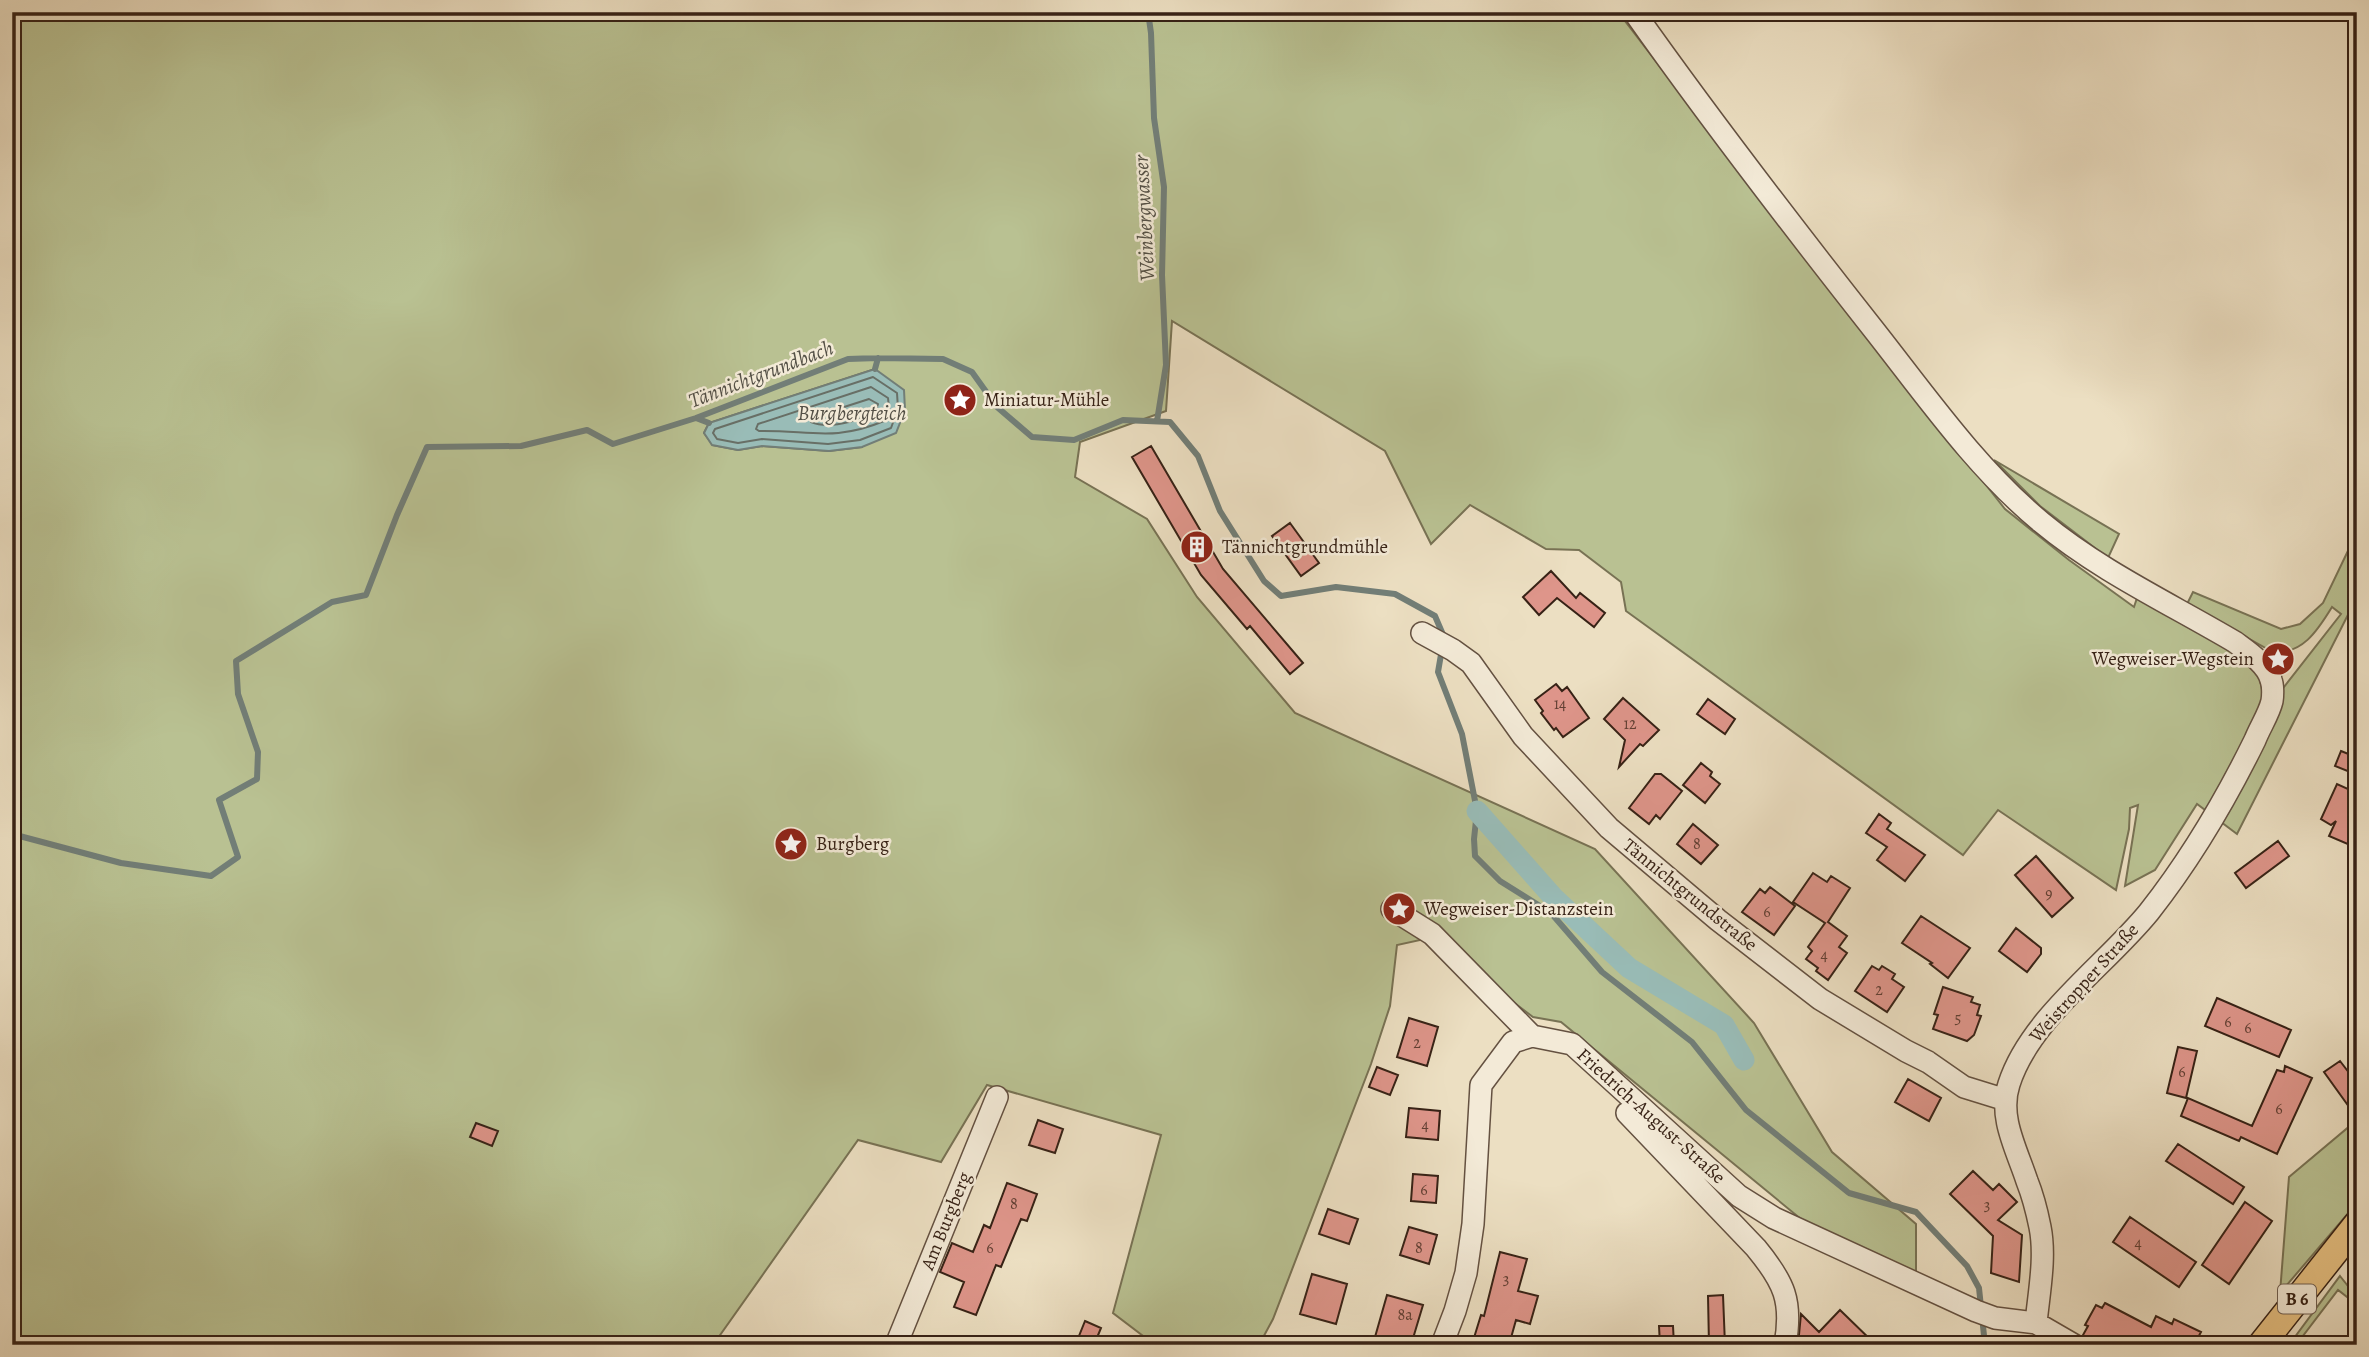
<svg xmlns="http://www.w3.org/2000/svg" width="2369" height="1357" font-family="Alegreya,serif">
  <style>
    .green { fill: #b9c192; stroke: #787254; stroke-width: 2; fill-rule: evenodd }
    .water { fill: #99bcb7; stroke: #727e77; stroke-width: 2 }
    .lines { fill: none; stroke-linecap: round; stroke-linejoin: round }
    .shore { stroke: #686f66; stroke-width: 2 }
    .stream { stroke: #727e77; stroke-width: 6 }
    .canal { stroke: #99bcb7; stroke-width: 21 }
    .building { fill: #de958a; stroke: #372216; stroke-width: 2 }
    .minor-casing { stroke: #645141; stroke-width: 24 }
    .major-casing { stroke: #372216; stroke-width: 29 }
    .minor { stroke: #f3ead7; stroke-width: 21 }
    .major { stroke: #e6c081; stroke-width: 26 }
    .labels { text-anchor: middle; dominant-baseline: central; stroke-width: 5; stroke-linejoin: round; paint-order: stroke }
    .number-label { font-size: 16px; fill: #613f33 }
    .shield { fill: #f3ead7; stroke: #6f5e50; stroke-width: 2 }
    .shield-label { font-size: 18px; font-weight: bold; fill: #372216 }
    .poi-label { font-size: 19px; fill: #372216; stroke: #f3ead7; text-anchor: start }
    .street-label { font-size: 19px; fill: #372216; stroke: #f3ead7 }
    .water-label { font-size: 21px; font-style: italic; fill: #545046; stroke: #f3ead7 }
  </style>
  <rect width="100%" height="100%" fill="#ecdfc2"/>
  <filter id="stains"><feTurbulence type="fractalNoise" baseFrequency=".00286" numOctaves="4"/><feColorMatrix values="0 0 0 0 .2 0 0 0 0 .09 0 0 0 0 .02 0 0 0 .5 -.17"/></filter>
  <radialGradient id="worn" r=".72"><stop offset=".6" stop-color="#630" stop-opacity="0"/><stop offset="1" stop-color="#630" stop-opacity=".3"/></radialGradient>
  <path class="green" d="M12 12H1618L1805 255 2005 509 2069 560 2134 607 2137 598 2229 649 2246 661 2259 676 2262 689 2280 692 2341 614 2332 607C2318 630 2301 657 2271 651L2187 604 2193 592 2281 629 2300 624 2323 603 2357 532V597L2237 834 2197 804 2155 870 2125 886 2138 805 2130 808 2129 829 2116 890 1998 810 1963 855 1626 611 1621 582 1579 550 1546 549 1470 505 1431 544 1385 451 1172 321 1166 411 1080 442 1075 477 1147 519 1197 597 1295 713 1595 849 1754 1023 1832 1152 1916 1224V1273L1807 1224 1561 1022 1533 1017 1429 938 1397 945 1390 1006 1371 1064 1273 1319 1259 1345H1155L1113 1313 1161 1135 987 1085 941 1162 858 1140 713 1345H12ZM875 369 862 447 829 451 762 446 738 450 713 445 704 433 709 423Z
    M1994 460 2119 534 2108 558 2040 506Z
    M2357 1120V1203L2280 1293 2289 1177Z
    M2340 1276 2355 1295 2351 1300 2338 1290 2296 1345H2289Z"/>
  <path class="water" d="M875 369 904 390 905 410 896 433 862 447 829 451 762 446 738 450 712 445 704 433 709 423Z"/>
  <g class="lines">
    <path class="shore" d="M873 377 897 393 898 409 891 428 860 440 828 444 762 439 738 443 717 439 713 433 715 429Z
      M871 387 888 398 889 408 884 421C834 442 809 430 759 431L756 429 758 424Z
      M869 399 878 404 875 413C856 421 830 430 811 422L813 417Z"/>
    <path class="stream" d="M1148 12 1151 33 1154 118 1164 187 1162 275 1166 365 1157 421
      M875 369 878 358
      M696 418 709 423
      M12 834 121 863 211 876 238 857 219 800 257 779 258 752 238 694 236 661 332 602 366 595 397 515 427 447 521 446 587 430 613 444 696 418 848 359 878 358 943 359 972 372 997 407 1032 437 1074 440 1123 420 1170 422 1198 456 1220 511 1264 581 1281 596 1336 587 1395 594 1435 616 1444 637 1438 672 1462 734 1477 811 1474 839 1475 856 1500 881 1551 913 1602 972 1692 1042 1746 1110 1849 1193 1916 1212 1967 1266 1979 1288 1985 1345"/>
    <path class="canal" d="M1477 811 1554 898 1629 968 1724 1025 1744 1060"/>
  </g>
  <path class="building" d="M1151 446 1223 569 1303 663 1290 674 1250 626 1247 629 1201 575 1132 457Z
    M1290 523 1319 563 1301 576 1272 536Z
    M1551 571 1576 598 1580 593 1605 613 1594 627 1557 598 1539 615 1523 597Z
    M1556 684 1562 691 1567 687 1589 718 1563 737 1556 728 1554 730 1541 713 1543 711 1535 700Z
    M1623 698 1659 730 1643 746 1640 744 1619 767 1625 740 1604 719Z
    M1708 699 1735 719 1725 734 1697 714Z
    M2341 751 2356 757 2350 772 2335 766Z
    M1701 763 1712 772 1710 776 1720 784 1705 803 1683 785Z
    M1655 774H1661L1682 791 1660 819 1656 815 1649 824 1629 808Z
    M2357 774V848L2329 836 2336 821 2331 825 2321 819 2337 784 2350 790Z
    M1879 814 1891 823 1887 829 1925 855 1905 881 1877 860 1887 847 1866 833Z
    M1693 824 1718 845 1701 864 1677 844Z
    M2278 841 2289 856 2246 888 2235 873Z
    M2036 856 2073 898 2052 917 2015 875Z
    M1813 873 1827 882 1831 876 1850 888 1828 922 1847 936 1839 947 1847 953 1828 980 1816 971 1818 968 1806 959 1812 951 1808 947 1825 923 1793 902Z
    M1770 887 1795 906 1774 935 1742 912 1760 889 1765 893Z
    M1921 916 1970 948 1948 978 1930 964 1932 963 1902 943Z
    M2016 928 2041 948V954L2027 972 1999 951Z
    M1872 966 1879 970 1882 966 1895 974 1892 979 1904 987 1887 1012 1855 991Z
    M1943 987 1973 997 1971 1002 1980 1005 1977 1015 1981 1016 1974 1035 1967 1041 1933 1029 1938 1015 1934 1014Z
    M2217 998 2291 1030 2279 1057 2205 1026Z
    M1409 1018 1438 1027 1427 1066 1397 1057Z
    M2178 1047 2197 1051 2186 1098 2167 1093Z
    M2340 1061 2350 1074 2357 1070V1118L2324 1072Z
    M2285 1066 2312 1078 2277 1154 2241 1137 2239 1141 2181 1116 2188 1098 2252 1126 2277 1070 2284 1072Z
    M1377 1067 1398 1075 1390 1095 1369 1087Z
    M1908 1079 1941 1098 1929 1121 1895 1102Z
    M1409 1108 1440 1111 1438 1140 1406 1137Z
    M1038 1120 1063 1129 1055 1153 1029 1145Z
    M476 1123 498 1131 492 1146 470 1137Z
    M2178 1144 2244 1187 2233 1204 2166 1161Z
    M1973 1171 1993 1190 1999 1184 2017 1202 1998 1220 2022 1235 2019 1282 1991 1273 1993 1236 1950 1194Z
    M1413 1174 1438 1176 1436 1203 1411 1201Z
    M1007 1183 1037 1194 1027 1221 1021 1219 1001 1267 996 1265 976 1315 954 1307 964 1282 940 1272 952 1243 973 1252 984 1225 990 1228Z
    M2245 1202 2272 1221 2229 1284 2202 1265Z
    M1328 1209 1358 1219 1349 1244 1319 1234Z
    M2130 1217 2196 1262 2179 1287 2113 1242Z
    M1409 1227 1437 1235 1429 1264 1400 1255Z
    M1500 1252 1527 1259 1518 1291 1538 1296 1530 1324 1516 1320 1509 1345H1485L1473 1341 1481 1315 1484 1316Z
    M1312 1274 1347 1284 1336 1324 1300 1314Z
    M1387 1295 1423 1305 1411 1345H1402L1375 1337Z
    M1723 1295 1725 1345H1709L1708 1296Z
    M2105 1303 2151 1327 2156 1316 2172 1324 2174 1319 2201 1332 2194 1345H2102L2083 1335 2088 1326 2085 1325 2096 1305 2102 1308Z
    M1840 1310 1876 1345H1798L1801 1314 1819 1332Z
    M1085 1321 1101 1328 1094 1345 1077 1341Z
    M1659 1326H1673L1674 1345H1660Z"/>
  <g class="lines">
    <defs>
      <path id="minor" d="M1634 12C1711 121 1792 226 1874 330 1926 396 1976 468 2041 522 2100 571 2169 603 2235 642 2247 651 2267 664 2271 680 2273 685 2273 695 2272 701 2269 714 2260 727 2255 740 2226 799 2190 860 2149 912 2106 965 2030 1018 2009 1084 1998 1117 2017 1150 2027 1181 2033 1196 2037 1212 2040 1227 2046 1257 2039 1292 2036 1323
        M1422 633 1453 650 1471 663 1523 736 1609 828 1718 920 1820 999 1906 1051 1928 1062 1964 1087 2006 1100
        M1392 909 1432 934 1532 1036
        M1627 1113 1756 1248C1784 1282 1793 1301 1785 1345
        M896 1345 997 1097
        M1442 1345 1455 1311 1466 1273 1473 1224 1481 1085 1513 1042 1532 1036 1572 1044 1739 1196 1774 1218 1976 1311 1995 1318 2036 1323 2074 1345"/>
      <path id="major" d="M2261 1345 2357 1224"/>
    </defs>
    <use href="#minor" class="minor-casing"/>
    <use href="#major" class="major-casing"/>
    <use href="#minor" class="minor"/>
    <use href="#major" class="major"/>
  </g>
  <defs>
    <symbol id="sight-disc" viewBox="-11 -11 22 22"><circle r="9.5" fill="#8f2418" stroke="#f3ead7"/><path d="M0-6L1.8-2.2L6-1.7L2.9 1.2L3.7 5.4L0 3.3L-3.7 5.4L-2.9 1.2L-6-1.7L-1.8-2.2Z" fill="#fff"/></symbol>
    <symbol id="building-disc" viewBox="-11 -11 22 22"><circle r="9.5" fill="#8f2418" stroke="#f3ead7"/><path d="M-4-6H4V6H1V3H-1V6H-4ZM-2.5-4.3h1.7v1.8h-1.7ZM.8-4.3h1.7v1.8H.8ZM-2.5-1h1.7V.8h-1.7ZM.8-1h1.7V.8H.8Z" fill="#fff"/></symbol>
  </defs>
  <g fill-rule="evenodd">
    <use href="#sight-disc" x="941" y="381" width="38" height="38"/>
    <use href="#building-disc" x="1178" y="528" width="38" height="38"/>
    <use href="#sight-disc" x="2259" y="640" width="38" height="38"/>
    <use href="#sight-disc" x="772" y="825" width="38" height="38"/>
    <use href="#sight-disc" x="1380" y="890" width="38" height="38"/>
  </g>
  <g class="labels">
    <g class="number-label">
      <text x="1560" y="704">14</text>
      <text x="1630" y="724">12</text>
      <text x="1697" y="844">8</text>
      <text x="2049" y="894">9</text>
      <text x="1767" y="912">6</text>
      <text x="1824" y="955">4</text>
      <text x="1879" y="990">2</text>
      <text x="1958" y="1018">5</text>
      <text x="2228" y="1022">6</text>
      <text x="2248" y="1028">6</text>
      <text x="1417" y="1043">2</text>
      <text x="2182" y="1072">6</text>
      <text x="2279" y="1109">6</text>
      <text x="1425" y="1125">4</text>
      <text x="1424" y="1190">6</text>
      <text x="1014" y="1204">8</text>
      <text x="1987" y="1205">3</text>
      <text x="2138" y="1243">4</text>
      <text x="990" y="1248">6</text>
      <text x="1419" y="1248">8</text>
      <text x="1506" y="1279">3</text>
      <text x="1405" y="1315">8a</text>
    </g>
    <rect class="shield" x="2278" y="1284.5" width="38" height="29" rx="5"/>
    <g class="shield-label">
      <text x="2297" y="1299">B 6</text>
    </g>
    <g class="poi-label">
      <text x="984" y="400">Miniatur-Mühle</text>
      <text x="1222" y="547">Tännichtgrundmühle</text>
      <text x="2254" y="659" text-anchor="end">Wegweiser-Wegstein</text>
      <text x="816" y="844">Burgberg</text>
      <text x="1424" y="909">Wegweiser-Distanzstein</text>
    </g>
    <g class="street-label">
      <text transform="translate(1690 895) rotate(39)">Tännichtgrundstraße</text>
      <text transform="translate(2084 983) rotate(-48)">Weistropper Straße</text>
      <text transform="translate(1651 1116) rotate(42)">Friedrich-August-Straße</text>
      <text transform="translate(946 1221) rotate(-68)">Am Burgberg</text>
    </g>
    <g class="water-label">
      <text transform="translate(1144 218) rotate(-93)">Weinbergwasser</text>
      <text transform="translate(761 374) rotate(-21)">Tännichtgrundbach</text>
      <text x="852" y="413">Burgbergteich</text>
    </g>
  </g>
  <rect width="2369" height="1357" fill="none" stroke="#ecdfc2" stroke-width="42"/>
  <rect x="14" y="14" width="2341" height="1329" fill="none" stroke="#372216" stroke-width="3.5"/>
  <rect x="21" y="21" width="2327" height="1315" fill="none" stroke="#372216" stroke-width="2"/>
  <rect width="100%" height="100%" filter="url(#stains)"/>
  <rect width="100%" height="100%" fill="url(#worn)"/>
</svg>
